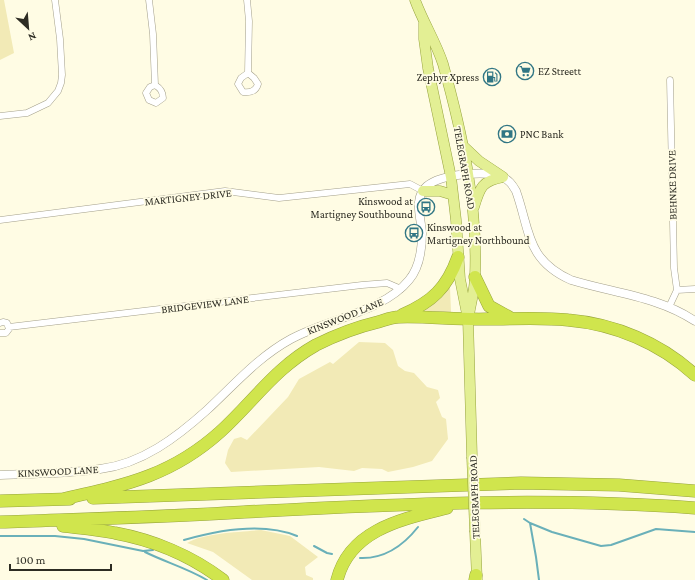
<svg xmlns="http://www.w3.org/2000/svg" width="695" height="580" font-family="'Crimson Pro',serif">
  <style>
    .grass { fill: #f2eab6 }
    .lines { fill: none; stroke-linecap: round; stroke-linejoin: round }
    .stream { stroke: #6ab0b9; stroke-width: 2 }
    .minor-casing { stroke: #a39f8a; stroke-width: 7 }
    .tertiary-casing { stroke: #a39f8a; stroke-width: 9 }
    .primary-casing { stroke: #97a43e; stroke-width: 11 }
    .motorway-casing { stroke: #97a43e; stroke-width: 13 }
    .minor { stroke: #fff; stroke-width: 6 }
    .tertiary { stroke: #fff; stroke-width: 8 }
    .primary { stroke: #e3ef94; stroke-width: 10 }
    .motorway { stroke: #d0e54d; stroke-width: 12 }
    .primary-bridge-casing { stroke: #97a43e; stroke-width: 11; stroke-linecap: butt }
    .primary-bridge { stroke: #e3ef94; stroke-width: 10 }
    .labels { text-anchor: middle; dominant-baseline: central; stroke-width: 3.5; stroke-linejoin: round; paint-order: stroke }
    .poi-label { font-size: 11px; fill: #2d2c23; stroke: #fffce4; text-anchor: start }
    .street-label { font-size: 11px; fill: #2d2c23; stroke: #fffce4 }
  </style>
  <rect width="100%" height="100%" fill="#fffce4"/>
  <path class="grass" d="M0 0H4L14 53 0 60Z
    M450 287 451 312H422L436 302Z
    M359 342 385 343 393 350 398 366 405 371 414 373 427 387 438 390 440 398 436 402 442 417 446 419 448 439 432 461 413 467 388 472 382 469 362 468 354 471 319 467 231 472 225 463 228 450 234 439 241 437 247 440 288 397 299 379 330 362 333 364Z
    M261 530 290 536 318 557 305 567 306 575 313 578V580H252L213 552 187 543C203 533 241 532 261 530Z"/>
  <g class="lines">
    <path class="stream" d="M524 519 530 523 536 557 539 580
      M530 523 552 532 601 546 611 545 656 529 695 532
      M0 536H55L84 539 143 551 153 550
      M184 540C219 530 263 522 297 536
      M314 546 327 553 332 554
      M145 552C165 562 187 568 207 580
      M360 558C385 559 403 546 418 527"/>
    <defs>
      <path id="minor" d="M149 0 153 34 155 85
        M247 0 249 21 248 73
        M248 73 254 78 258 84C256 91 251 93 243 92L238 84 241 78Z
        M155 85C160 88 163 91 163 98L156 103 149 100 146 93 150 87Z
        M0 116 27 113 48 103 58 91 61 83 62 75 60 39 55 0
        M0 220 225 191 279 198 410 184 423 191
        M677 290 695 289
        M669 307 677 290 674 268 670 80
        M0 323 3 322 7 323 9 329 6 333H0
        M9 327 362 285 387 283 401 289"/>
      <path id="tertiary" d="M0 475C33 473 67 474 100 469 142 464 177 437 207 410 234 385 258 357 291 339 327 319 383 312 409 280 420 267 422 249 422 233 421 217 413 198 427 186 441 174 486 170 502 177 509 180 512 184 516 191 530 230 526 260 571 280 613 293 657 296 695 321"/>
      <path id="primary" d="M415 0C423 22 436 42 443 64 462 132 478 205 475 276 475 289 471 302 469 315
        M424 23V39L428 68 451 177 456 220 460 279 468 319 472 457
        M462 145 479 161 503 177
        M423 191H440L453 195
        M474 207C480 187 482 181 503 177
        M475 532 477 580"/>
      <path id="motorway" d="M475 277 489 306 509 317
        M402 315C432 302 447 288 458 257
        M93 498 521 483 619 485 695 491
        M63 499C125 485 171 476 220 432 253 402 275 368 316 345 336 335 357 327 378 322 385 320 392 317 399 317 428 316 458 320 487 319 514 319 541 317 568 320 615 324 660 343 695 375
        M0 501 70 499
        M0 522C82 519 163 517 244 512 395 504 545 497 695 508
        M63 526C80 528 97 529 115 533 153 540 192 556 223 580
        M337 580C350 529 403 519 447 508
        M475 580 476 575"/>
    </defs>
    <use href="#minor" class="minor-casing"/>
    <use href="#tertiary" class="tertiary-casing"/>
    <use href="#primary" class="primary-casing"/>
    <use href="#motorway" class="motorway-casing"/>
    <use href="#minor" class="minor"/>
    <use href="#tertiary" class="tertiary"/>
    <use href="#primary" class="primary"/>
    <use href="#motorway" class="motorway"/>
    <defs>
      <path id="primary-bridge" d="M472 457 475 532"/>
    </defs>
    <use href="#primary-bridge" class="primary-bridge-casing"/>
    <use href="#primary-bridge" class="primary-bridge"/>
  </g>
  <defs>
    <symbol id="supermarket-ring" viewBox="-11 -11 22 22"><circle r="9.5" fill="#fffce4" stroke="#317684" stroke-width="1.5"/><path d="M-6-5.5h2.5l.6 2H6L4.5 2H-2.5L-4.4-4H-6ZM-1.5 3.2a1.3 1.3 0 1 0 .1 0ZM3 3.2a1.3 1.3 0 1 0 .1 0Z" fill="#317684"/></symbol>
    <symbol id="fuel-ring" viewBox="-11 -11 22 22"><circle r="9.5" fill="#fffce4" stroke="#317684" stroke-width="1.5"/><path d="M-5.5-6h7V0h2V4h1.3V-2.5L3-4.5l.8-.8L6-3V5H2.5V1h-1V6h-7ZM-4.2-4.7v3.2H.2V-4.7Z" fill="#317684"/></symbol>
    <symbol id="bank-ring" viewBox="-11 -11 22 22"><circle r="9.5" fill="#fffce4" stroke="#317684" stroke-width="1.5"/><path d="M-6-4H6V4H-6ZM0-2.3a2.3 2.3 0 1 0 0 4.6a2.3 2.3 0 1 0 0-4.6Z" fill="#317684"/></symbol>
    <symbol id="bus-ring" viewBox="-11 -11 22 22"><circle r="9.5" fill="#fffce4" stroke="#317684" stroke-width="1.5"/><path d="M-5-6H5V4H4V6H2V4H-2V6H-4V4H-5ZM-3.5-4V0h7V-4ZM-3.5 1.2v1.5H-2V1.2ZM2 1.2v1.5H3.5V1.2Z" fill="#317684"/></symbol>
  </defs>
  <g fill-rule="evenodd">
    <use href="#supermarket-ring" x="515" y="61" width="20" height="20"/>
    <use href="#fuel-ring" x="482" y="67" width="20" height="20"/>
    <use href="#bank-ring" x="497" y="124" width="20" height="20"/>
    <use href="#bus-ring" x="416" y="197" width="20" height="20"/>
    <use href="#bus-ring" x="404" y="223" width="20" height="20"/>
  </g>
  <g class="labels">
    <g class="poi-label">
      <text x="538" y="71">EZ Streett</text>
      <text x="479" y="77" text-anchor="end">Zephyr Xpress</text>
      <text x="520" y="134">PNC Bank</text>
      <text x="413" y="201" text-anchor="end">Kinswood at<tspan x="413" dy="13">Martigney Southbound</tspan></text>
      <text x="427" y="227">Kinswood at<tspan x="427" dy="13">Martigney Northbound</tspan></text>
    </g>
    <g class="street-label">
      <text transform="translate(465 168) rotate(80)">TELEGRAPH ROAD</text>
      <text transform="translate(672 185) rotate(-91)">BEHNKE DRIVE</text>
      <text transform="translate(188 197) rotate(-6)">MARTIGNEY DRIVE</text>
      <text transform="translate(205 304) rotate(-7)">BRIDGEVIEW LANE</text>
      <text transform="translate(345 316) rotate(-22)">KINSWOOD LANE</text>
      <text transform="translate(58 471) rotate(-3)">KINSWOOD LANE</text>
      <text transform="translate(474 497) rotate(-92)">TELEGRAPH ROAD</text>
    </g>
  </g>
  <g transform="translate(28 28) rotate(154)" stroke="#fffce4" stroke-width="3" paint-order="stroke">
  <path d="M0-3L7 15L0 10L-7 15Z" fill="#2d2c23"/>
  <text y="-6" font-size="11" font-weight="bold" text-anchor="middle" fill="#2d2c23">N</text>
  </g>
  <path d="M10 564v6h101v-6" fill="none" stroke="#2d2c23" stroke-width="2"/>
  <text x="16" y="564" font-size="12" fill="#2d2c23" stroke="#fffce4" stroke-width="3" paint-order="stroke">100 m</text>
</svg>
